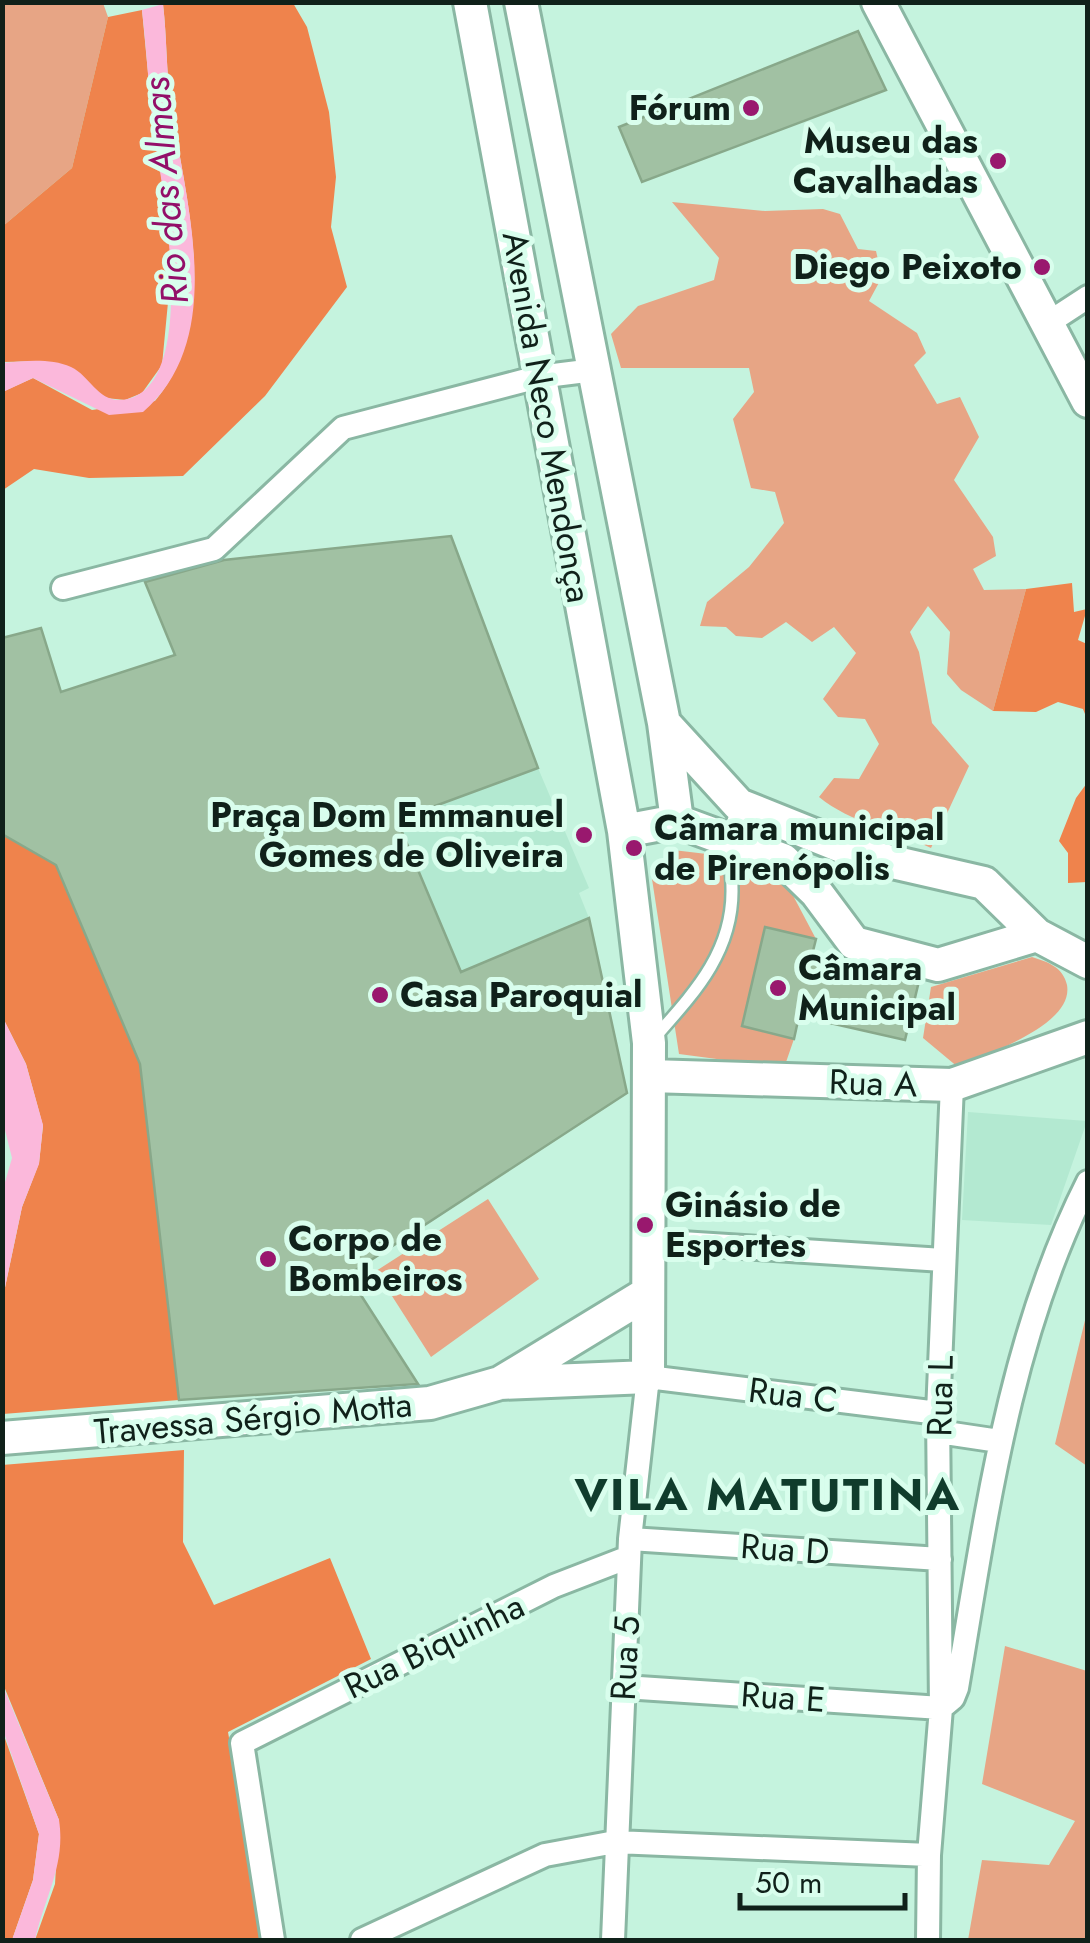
<svg xmlns="http://www.w3.org/2000/svg" width="1090" height="1943" font-family="Jost,sans-serif">
  <style>
    .built { fill: #b3e9d1 }
    .green { fill: #e7a585 }
    .forest { fill: #ef834c }
    .water { fill: #fbb8db }
    .building { fill: #a1c1a3; stroke: #88a88a; stroke-width: 2.5 }
    .lines { fill: none; stroke-linecap: round; stroke-linejoin: round }
    .lane-casing { stroke: #8ab7a3; stroke-width: 16 }
    .street-casing { stroke: #8ab7a3; stroke-width: 28 }
    .secondary-casing { stroke: #8ab7a3; stroke-width: 38 }
    .lane { stroke: #fff; stroke-width: 11 }
    .street { stroke: #fff; stroke-width: 22 }
    .secondary { stroke: #fff; stroke-width: 32 }
    .poi-dot { fill: #99186e; stroke: #d9feed; stroke-width: 4 }
    .labels { text-anchor: middle; dominant-baseline: central; stroke-width: 10; stroke-linejoin: round; paint-order: stroke }
    .poi-label { font-size: 35px; font-weight: bold; fill: #10211a; stroke: #d9feed; text-anchor: start }
    .street-label { font-size: 35px; fill: #10211a; stroke: #d9feed }
    .water-label { font-size: 38px; font-style: italic; fill: #930f69; stroke: #d9feed }
    .district-label { font-size: 45px; font-weight: bold; letter-spacing: 2.5px; fill: #103c2c; stroke: #d9feed }
  </style>
  <rect width="100%" height="100%" fill="#c5f3de"/>
  <path class="built" d="M538 768 589 888 579 893 589 918 461 972 397 820Z
    M968 1112 1087 1121 1051 1225 962 1220Z"/>
  <path class="green" d="M3 3H103L108 17 72 168 3 226Z
    M672 202 765 211 823 209 840 214 858 249 876 251 882 277 869 301 917 333 926 353 914 365 937 404 960 397 979 437 954 480 993 537 996 556 973 569 984 590 1026 589 993 711 961 690 947 674 950 632 928 606 910 632 919 652 932 723 969 766 931 848C893 830 851 823 819 797L834 778 859 779 879 744 865 719 838 717 823 699 856 653 834 627 812 642 786 622 762 638 736 636 726 627 700 626 707 602 749 567 784 523 775 492 751 488 733 419 754 392 749 368H621L611 334 638 306 714 280 719 258Z
    M673 850 766 861 788 886 816 939 765 927 742 1026 794 1039 784 1068 679 1054 652 879Z
    M1032 957C1048 962 1063 967 1067 985 1074 1025 989 1052 959 1068L923 1038 931 987Z
    M488 1199 539 1279 431 1357 376 1271Z
    M1087 1312V1466L1055 1444Z
    M1005 1646 1087 1671V1940H968L982 1860 1049 1865 1075 1821 982 1784Z"/>
  <path class="forest" d="M171 2 293 3 307 27 329 112 336 177 331 227 347 287 265 396 183 476 89 478 34 469 3 490 2 392 33 378 92 410 155 401C223 320 185 199 171 104 166 71 167 38 163 4Z
    M142 10 154 136 170 225 171 271 162 365 142 393 125 400 106 398 44 361 3 362V226L72 168 108 17Z
    M1072 583 1074 612 1087 609 1078 640 1087 644V719L1083 709 1058 702 1036 712 993 711 1026 589Z
    M1087 783V882L1068 883V853L1059 841 1076 798Z
    M3 834 56 865 140 1064 179 1400 3 1414V1297L22 1207 39 1163 43 1126 26 1064 3 1018Z
    M184 1450 183 1542 214 1605 330 1558 371 1659 228 1732 263 1940H35L55 1884 59 1820 3 1684 2 1465Z
    M2 1730 39 1834 33 1880 12 1940H2Z"/>
  <path class="water" d="M163 4C167 38 166 71 171 105 185 201 229 338 143 412L109 415 33 378 3 392V363C25 361 50 358 71 367 92 377 99 406 128 399 199 381 163 191 155 140 149 97 147 53 142 10Z
    M3 1018 26 1064 43 1125 39 1164 22 1207 3 1297V1189L12 1158 4 1126Z
    M2 1684 59 1820C66 1865 44 1898 35 1940H12L33 1880 39 1834 3 1730Z"/>
  <path class="building" d="M858 31 886 90 642 182 619 127Z
    M451 536 538 768 397 820 461 972 589 918 627 1093 348 1275 418 1384 179 1400 140 1064 56 865 2 834V638L41 628 61 692 175 655 145 582 224 560Z
    M765 927 816 939 811 959 919 981 905 1040 799 1016 794 1039 742 1026Z"/>
  <g class="lines">
    <defs>
      <path id="lane" d="M656 1036C694 993 733 952 732 889 732 851 722 846 738 807"/>
      <path id="street" d="M1045 325 1088 297
        M63 588 214 549 343 428 538 377 594 370
        M650 1241 943 1260
        M939 1432 999 1441
        M630 1539 940 1559
        M624 1687 941 1708
        M941 1708 953 1698 957 1688C986 1517 1009 1338 1088 1182
        M273 1940 242 1743 554 1586 629 1557
        M362 1940 545 1855 615 1842 929 1855
        M613 1940 630 1539 648 1377 938 1413
        M928 1940 929 1855 941 1708 938 1413 952 1085"/>
      <path id="secondary" d="M470 2 624 831 649 1043 648 1377 500 1383
        M521 2 664 723 677 821
        M878 2 1088 401
        M664 723 739 805 866 856 984 883 1037 935 1088 962
        M624 831 677 821 783 860 816 892 854 943 938 965 1037 935
        M650 1076 952 1085 1088 1037
        M2 1438 430 1403 500 1383 648 1293"/>
    </defs>
    <use href="#lane" class="lane-casing"/>
    <use href="#street" class="street-casing"/>
    <use href="#secondary" class="secondary-casing"/>
    <use href="#lane" class="lane"/>
    <use href="#street" class="street"/>
    <use href="#secondary" class="secondary"/>
  </g>
  <g class="poi-dot">
    <circle cx="751" cy="108" r="10"/>
    <circle cx="998" cy="161" r="10"/>
    <circle cx="1042" cy="267" r="10"/>
    <circle cx="584" cy="835" r="10"/>
    <circle cx="634" cy="848" r="10"/>
    <circle cx="778" cy="988" r="10"/>
    <circle cx="380" cy="995" r="10"/>
    <circle cx="645" cy="1225" r="10"/>
    <circle cx="268" cy="1259" r="10"/>
  </g>
  <g class="labels">
    <g class="poi-label">
      <text x="731" y="108" text-anchor="end">Fórum</text>
      <text x="978" y="141" text-anchor="end">Museu das<tspan x="978" dy="40">Cavalhadas</tspan></text>
      <text x="1022" y="267" text-anchor="end">Diego Peixoto</text>
      <text x="564" y="815" text-anchor="end">Praça Dom Emmanuel<tspan x="564" dy="40">Gomes de Oliveira</tspan></text>
      <text x="654" y="828">Câmara municipal<tspan x="654" dy="40">de Pirenópolis</tspan></text>
      <text x="798" y="968">Câmara<tspan x="798" dy="40">Municipal</tspan></text>
      <text x="400" y="995">Casa Paroquial</text>
      <text x="665" y="1205">Ginásio de<tspan x="665" dy="40">Esportes</tspan></text>
      <text x="288" y="1239">Corpo de<tspan x="288" dy="40">Bombeiros</tspan></text>
    </g>
    <g class="street-label">
      <text transform="translate(547 417) rotate(80)">Avenida Neco Mendonça</text>
      <text transform="translate(873 1083) rotate(2)">Rua A</text>
      <text transform="translate(793 1395) rotate(7)">Rua C</text>
      <text transform="translate(940 1396) rotate(-89)">Rua L</text>
      <text transform="translate(253 1418) rotate(-5)">Travessa Sérgio Motta</text>
      <text transform="translate(785 1549) rotate(4)">Rua D</text>
      <text transform="translate(434 1646) rotate(-26)">Rua Biquinha</text>
      <text transform="translate(625 1658) rotate(-87)">Rua 5</text>
      <text transform="translate(783 1697) rotate(4)">Rua E</text>
    </g>
    <g class="water-label">
      <text transform="translate(165 191) rotate(-95)">Rio das Almas</text>
    </g>
    <g class="district-label">
      <text x="768" y="1494">VILA MATUTINA</text>
    </g>
  </g>
  <rect width="1090" height="1943" fill="none" stroke="#10211a" stroke-width="10"/>
  <path d="M740 1893v15h165v-15" fill="none" stroke="#10211a" stroke-width="5"/>
  <text x="755" y="1893" font-size="30" fill="#10211a" stroke="#d9feed" stroke-width="8" paint-order="stroke">50 m</text>
</svg>
